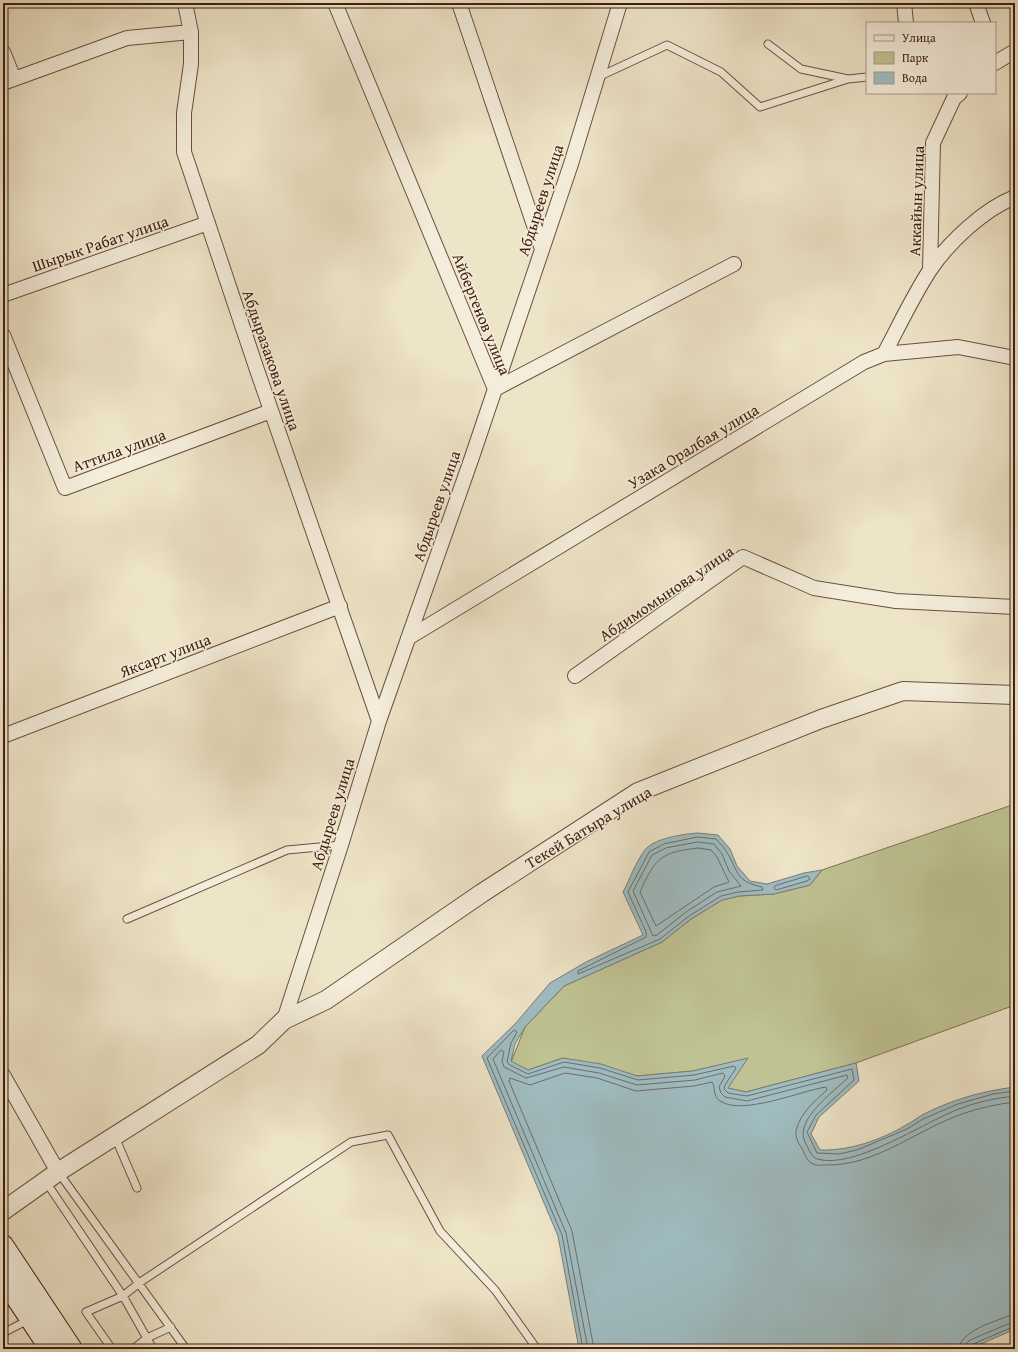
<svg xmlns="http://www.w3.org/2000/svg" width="1018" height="1352" font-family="'Gentium Book Plus',serif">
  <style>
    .green { fill: #bfc292; stroke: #7f7050 }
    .water { fill: #9fbcc1; stroke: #797d7a }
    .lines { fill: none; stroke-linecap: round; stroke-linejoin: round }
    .shore { stroke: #6f6d68; stroke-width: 1 }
    .service-casing { stroke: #6b503d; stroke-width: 9 }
    .minor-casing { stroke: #6b503d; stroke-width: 16 }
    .tertiary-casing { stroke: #6b503d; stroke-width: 20 }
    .secondary-casing { stroke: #3f1e0f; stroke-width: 22 }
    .service { stroke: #f4eddb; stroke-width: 7 }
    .minor { stroke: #f4eddb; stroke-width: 14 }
    .tertiary { stroke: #f4eddb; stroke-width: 18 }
    .secondary { stroke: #f4eddb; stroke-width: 20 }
    .labels { text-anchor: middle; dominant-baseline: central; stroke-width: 3; stroke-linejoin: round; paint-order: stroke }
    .street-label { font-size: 16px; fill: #3f1e0f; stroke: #f4eddb }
  </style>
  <rect width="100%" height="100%" fill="#eee4c8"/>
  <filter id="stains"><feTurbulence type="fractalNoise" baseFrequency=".005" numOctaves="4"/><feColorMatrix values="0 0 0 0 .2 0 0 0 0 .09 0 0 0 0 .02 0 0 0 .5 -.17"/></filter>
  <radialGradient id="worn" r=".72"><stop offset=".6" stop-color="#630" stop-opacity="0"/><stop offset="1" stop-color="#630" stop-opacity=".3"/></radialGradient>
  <path class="green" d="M1015 804V1005L856 1063 746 1092 727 1088 747 1059 693 1071 637 1076 563 1058 528 1070 511 1062 525 1027 564 986 662 942 691 919 722 900 739 896 774 894 810 885 822 870Z"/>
  <path class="water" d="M698 833 718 835 730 849 737 866 750 881 767 884 804 873 822 870 810 885 774 894 739 896 722 900 691 919 662 942 564 986 525 1027 515 1044 511 1061 528 1070 563 1058 601 1064 637 1076 693 1071 748 1058 728 1088 746 1092 856 1063 859 1081 819 1117 811 1134 820 1150C849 1151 881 1140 906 1125 912 1122 917 1118 922 1115 951 1100 982 1091 1015 1087V1329L970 1349H579L558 1236 482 1056 515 1024 550 983 586 962 643 935 623 892C630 879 636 861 645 850 654 838 684 834 698 833Z"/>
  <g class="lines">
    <path class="shore" d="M698 837 716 839C719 843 724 846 726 851 739 871 734 881 762 887L763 890 738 892 721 896 689 916 660 939 578 974V971L646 937V932L628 892 649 852 664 844Z
      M698 842 714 844 722 854 729 871 741 886 717 892 686 912 657 935 653 936 633 891 652 855 666 848Z
      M698 848 711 850 717 857 729 882 714 887 656 926 640 892C655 858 661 852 698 848Z
      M808 876 810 879 807 881 776 890 774 888 775 886Z
      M583 1349 562 1235 487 1058 514 1030 517 1032 511 1043 507 1062 510 1065 528 1074 564 1062 600 1068 638 1080 694 1075 734 1066 736 1068 725 1085 724 1089 728 1093 747 1096 852 1069 854 1080 816 1115 807 1132 817 1153 839 1154 857 1150 907 1129 923 1119 958 1104 993 1094 1015 1091
      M588 1349 566 1233 493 1059 501 1050 504 1052 502 1061 504 1067 526 1078 564 1067 599 1073 637 1085 695 1080 723 1073 725 1076 719 1087 721 1093 725 1097 747 1101 847 1075 848 1078C834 1091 794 1120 805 1142 808 1147 811 1157 817 1159 854 1170 924 1122 959 1109 977 1102 996 1098 1015 1096
      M594 1349 572 1231 509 1081 510 1078 530 1085 565 1073 597 1078 636 1091 694 1086 712 1082C716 1087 712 1096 720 1101 742 1116 800 1091 826 1087L827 1090C815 1101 800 1113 796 1131 795 1138 799 1144 803 1150 805 1155 807 1160 811 1163 816 1166 821 1165 826 1165 876 1166 916 1130 962 1114 979 1108 997 1104 1015 1102
      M959 1349C960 1331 994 1322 1008 1316L1015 1315
      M965 1349 966 1344 970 1340 1015 1321
      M970 1349 973 1344 1015 1326"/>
    <defs>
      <path id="service" d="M768 44 801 69 848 79
        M598 77 667 45 721 72 760 107 848 79 867 77
        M127 919 287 850 341 845
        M115 1137 137 1188
        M59 1173 186 1349
        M46 1182 123 1296 86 1312 112 1349
        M3 1336V1333L30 1319
        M133 1349 147 1338 171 1327
        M153 1349 123 1296 139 1283 351 1142 388 1135 440 1231 495 1290 537 1349"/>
      <path id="minor" d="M185 3 191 32V64L184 113V152L257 370 379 721
        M335 3 495 389 734 264
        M459 3 542 249
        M904 3 906 23
        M976 3 983 23
        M3 52 14 79
        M995 63 1015 51
        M3 83 127 38 191 32
        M930 269 933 143 954 98 960 93
        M3 295 208 223
        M3 335 65 488 271 411
        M884 354C899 326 913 296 930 270 948 243 984 209 1015 197
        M408 638 864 362 884 354 958 347 1015 358
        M575 676 743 557 814 588 896 601 1015 607
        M3 736 340 606
        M284 1020 341 845 379 721 471 460 571 164 620 3
        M3 1075 58 1172"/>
      <path id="tertiary" d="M3 1211 58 1172 258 1045 284 1020 326 1000 482 893 638 792 821 719 903 691 1015 695"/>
      <path id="secondary" d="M3 1245 72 1349
        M3 1278 50 1349"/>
    </defs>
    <use href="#service" class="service-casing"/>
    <use href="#minor" class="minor-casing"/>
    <use href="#tertiary" class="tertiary-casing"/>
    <use href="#secondary" class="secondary-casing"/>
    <use href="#service" class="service"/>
    <use href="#minor" class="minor"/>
    <use href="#tertiary" class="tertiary"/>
    <use href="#secondary" class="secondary"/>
  </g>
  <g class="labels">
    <g class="street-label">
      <text transform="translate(540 200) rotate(-72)">Абдыреев улица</text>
      <text transform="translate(916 201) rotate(-88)">Аккайын улица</text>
      <text transform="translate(100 243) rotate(-19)">Шырык Рабат улица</text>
      <text transform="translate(482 314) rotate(68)">Айбергенов улица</text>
      <text transform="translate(272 360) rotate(71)">Абдыразакова улица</text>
      <text transform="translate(693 446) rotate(-31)">Узака Оралбая улица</text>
      <text transform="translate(119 450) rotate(-20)">Аттила улица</text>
      <text transform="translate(436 506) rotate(-71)">Абдыреев улица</text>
      <text transform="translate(666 593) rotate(-34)">Абдимомынова улица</text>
      <text transform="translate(165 655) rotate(-21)">Яксарт улица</text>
      <text transform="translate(332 814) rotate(-73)">Абдыреев улица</text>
      <text transform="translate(588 827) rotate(-31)">Текей Батыра улица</text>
    </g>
  </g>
  <rect width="1018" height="1352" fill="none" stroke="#eee4c8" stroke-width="16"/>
  <rect x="4" y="4" width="1010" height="1344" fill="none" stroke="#3f1e0f" stroke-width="2"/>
  <rect x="8" y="8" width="1002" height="1336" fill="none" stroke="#3f1e0f"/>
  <rect x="866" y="22" width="130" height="72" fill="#f4eddb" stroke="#ac9a89"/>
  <rect x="874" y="35" width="20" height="6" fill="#f4eddb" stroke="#ac9a89"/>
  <text x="902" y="42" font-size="12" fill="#3f1e0f">Улица</text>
  <rect x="874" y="52" width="20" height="12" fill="#bfc292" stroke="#ac9a89"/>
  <text x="902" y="62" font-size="12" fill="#3f1e0f">Парк</text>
  <rect x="874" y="72" width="20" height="12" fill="#9fbcc1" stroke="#ac9a89"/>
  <text x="902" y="82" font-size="12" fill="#3f1e0f">Вода</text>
  <rect width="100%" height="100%" filter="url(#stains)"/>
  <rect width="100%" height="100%" fill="url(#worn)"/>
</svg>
